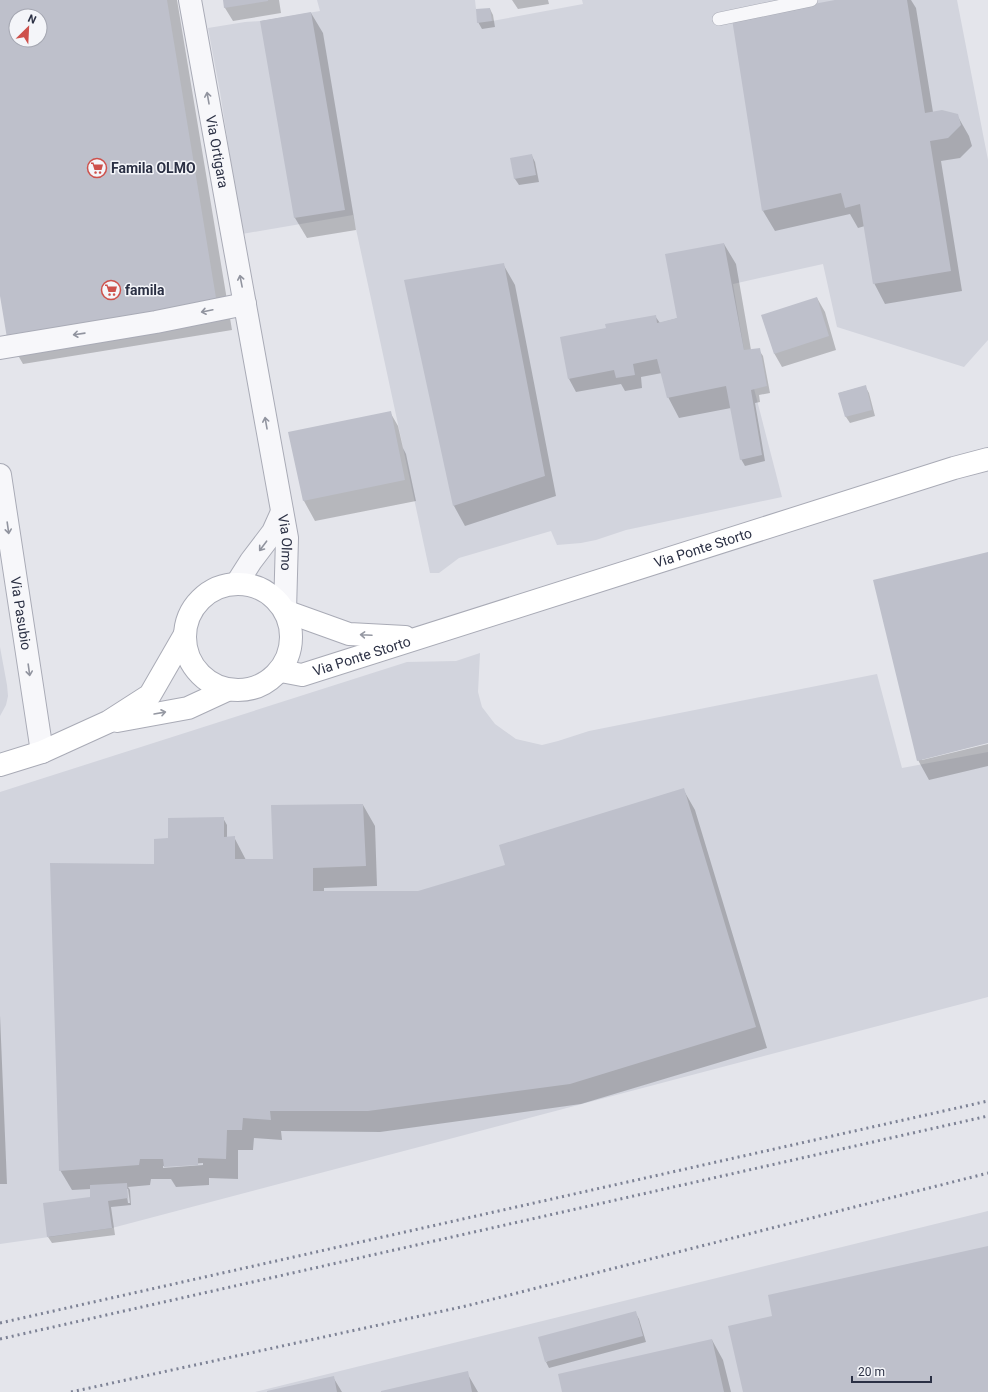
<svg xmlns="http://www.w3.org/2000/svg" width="988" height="1392" font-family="Roboto,sans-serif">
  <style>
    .built { fill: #d2d4dd }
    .shadow { fill: #0003; fill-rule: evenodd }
    .building { fill: #bec0cb; fill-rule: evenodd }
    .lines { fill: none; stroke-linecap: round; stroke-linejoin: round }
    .service-casing { stroke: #a9abb6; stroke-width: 14 }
    .minor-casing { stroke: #a9abb6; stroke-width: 24 }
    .secondary-casing { stroke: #a9abb6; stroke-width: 24 }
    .service { stroke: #f7f7fa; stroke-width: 13 }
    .minor { stroke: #f7f7fa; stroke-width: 22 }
    .secondary { stroke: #fff; stroke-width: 22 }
    .rail { stroke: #7d8295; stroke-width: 3; stroke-dasharray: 2 4; stroke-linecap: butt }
    .oneway { stroke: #91949f }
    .oneway2 { stroke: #9598a2 }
    .labels { text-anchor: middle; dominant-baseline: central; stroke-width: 3; stroke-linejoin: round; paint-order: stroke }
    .street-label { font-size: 14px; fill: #2b3044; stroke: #f4f5f9 }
    .poi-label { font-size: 14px; font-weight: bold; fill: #2b3044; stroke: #f4f5f9; text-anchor: start }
  </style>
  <rect width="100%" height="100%" fill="#e4e5eb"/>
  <path class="built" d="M317 0H475L476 9 492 21 583 4 582 0H957L988 160V340L964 367 837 327 823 264 733 284 744 350 782 497 626 530 596 540 581 543 557 545 551 531 459 558 439 573H430L353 215 242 234 220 92 208 28 245 22 260 21 320 11Z
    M0 647 7 685 8 696 6 705 0 716Z
    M480 653 478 692 482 707 495 724 516 739 542 745 558 741 589 731 877 674 902 768 988 752V997L112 1228 0 1244V792L407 662 456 661Z
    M988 1211V1392H255Z"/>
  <path class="shadow" d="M0 0H177L232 330 23 364 8 338 0 290ZM16 16H40V40H16Z
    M224 0H279L281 13 233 21 225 8Z
    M512 0H548L549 4 518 9Z
    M840 0H911L916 8 933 112 957 115 969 136 972 146 960 158 941 161 962 291 885 304 874 283 865 226 858 228 850 214 775 231 763 211Z
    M490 9 493 15 495 27 482 29 478 22Z
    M311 13 323 33 356 230 307 238 295 218 262 21Z
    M532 156 535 162 539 182 519 185 515 179 512 159Z
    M724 244 736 264 751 350H759L763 356 770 393 759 395 760 402 755 403 765 461 745 466 741 459 731 408 679 418 668 397 662 373 641 377 642 388 625 391 621 384 576 392 569 379 607 329 655 316 660 323 678 318Z
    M503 264 515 285 556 496 465 526 454 506Z
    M817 298 825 312 836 350 782 367 774 353Z
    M865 386 869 393 875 416 850 423 846 417 839 393Z
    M390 412 398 426 403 448 406 454 416 501 315 521 304 501 290 433Z
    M988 553V742L922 758V760L988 744V766L929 780 918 760Z
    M683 789 695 810 767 1048 581 1104 380 1132 281 1131 282 1140 254 1138 253 1150H238V1179L209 1178V1185L176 1187 171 1179H151L150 1185 128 1187 130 1190 131 1205 111 1207 115 1235 52 1243 48 1237 91 1197V1189L72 1190 60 1170 155 865 170 839 223 818 227 825V838L234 837 246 860H274L363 805 375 826 377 886 324 888V892H418L506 866ZM203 1163V1165L163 1168V1166ZM126 1189H128L130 1203H128Z
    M0 1015 7 1184H0Z
    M635 1312 639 1319 646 1342 549 1368 546 1362Z
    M712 1340 723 1360 731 1392H563Z
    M467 1373 478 1392H382Z
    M333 1377 342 1392H269Z"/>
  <path class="building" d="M0 0H167L217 304 7 338 0 296ZM16 16H40V40H16Z
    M223 0H268V1L224 8Z
    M835 0H907L925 113 942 110 958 114 961 125 948 138 930 141 951 271 873 284 860 204 845 208 841 193 762 211 732 19Z
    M490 8 492 21 477 23 476 9Z
    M311 12 345 210 294 218 260 21Z
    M532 154 536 175 514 179 510 158Z
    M724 243 744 350 760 348 767 386 751 390 762 455 740 460 726 386 667 398 657 359 633 364 635 375 616 378 614 370 568 379 560 337 606 328 605 324 656 315 657 323 677 318 665 254Z
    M504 263 545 476 453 506 404 280Z
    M817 297 829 336 774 354 761 315Z
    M866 385 872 410 845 417 838 393Z
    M391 411 405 480 303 501 288 432Z
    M988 552V743L917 761 873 580Z
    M684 788 756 1027 570 1084 368 1111H270L271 1120 243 1118 242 1130H227L226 1159 198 1158V1165L164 1167 163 1159H140L139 1165 59 1171 50 863 154 864V839L168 838V818L224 817V837L235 836V859H273L271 805 363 804 366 866 313 868V891H418L505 865 499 845Z
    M127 1183 128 1198 108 1201 112 1228 47 1237 43 1203 90 1197V1185Z
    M988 1246V1392H743L728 1326 772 1316 768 1295Z
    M636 1311 643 1336 545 1362 538 1337Z
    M712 1339 724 1392H562L558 1374Z
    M468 1371 472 1392H381V1391Z
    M334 1376 337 1392H267V1391Z"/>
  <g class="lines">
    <defs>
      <path id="service" d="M719 19 811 0"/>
      <g id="minor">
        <path id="s1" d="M190 0 287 538 285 611"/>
        <path d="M0 348 156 322 245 304"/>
        <path id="s2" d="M0 475 42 752"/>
        <path d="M237 583 251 561 273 532 282 512"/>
      </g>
      <g id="secondary">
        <circle cx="238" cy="637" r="53"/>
        <path d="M285 611 349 634 405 637"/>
        <path id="s3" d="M281 671 302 675 954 468 988 459"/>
        <path d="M117 721 188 708 227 690"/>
        <path d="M0 765 42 752 108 722 150 695 184 636"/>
      </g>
    </defs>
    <use href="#service" class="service-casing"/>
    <use href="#minor" class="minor-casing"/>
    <use href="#secondary" class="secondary-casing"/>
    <use href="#service" class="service"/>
    <use href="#minor" class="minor"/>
    <use href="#secondary" class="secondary"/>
    <path class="rail" d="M0 1323 988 1101
      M0 1339 988 1116
      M71 1392 466 1306 988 1173"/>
  </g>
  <defs><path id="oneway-shaft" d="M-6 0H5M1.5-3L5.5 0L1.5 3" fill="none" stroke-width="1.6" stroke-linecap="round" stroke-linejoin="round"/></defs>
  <g class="oneway">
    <use href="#oneway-shaft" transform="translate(208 98) rotate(-100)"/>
    <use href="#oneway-shaft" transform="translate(241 281) rotate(-101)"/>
    <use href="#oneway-shaft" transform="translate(207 311) rotate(168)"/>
    <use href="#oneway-shaft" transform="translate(79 334) rotate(172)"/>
    <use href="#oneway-shaft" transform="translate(266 423) rotate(-100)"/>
    <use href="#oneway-shaft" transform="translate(8 528) rotate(82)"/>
    <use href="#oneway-shaft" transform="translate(263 546) rotate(127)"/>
    <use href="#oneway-shaft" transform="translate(29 670) rotate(82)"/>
  </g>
  <g class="oneway2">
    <use href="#oneway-shaft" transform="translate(366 635) rotate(-177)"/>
    <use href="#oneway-shaft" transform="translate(160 713) rotate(-10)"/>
  </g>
  <defs>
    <symbol id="supermarket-ring" viewBox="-11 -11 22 22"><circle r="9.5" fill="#f4f5f9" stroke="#ce514c" stroke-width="1.5"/><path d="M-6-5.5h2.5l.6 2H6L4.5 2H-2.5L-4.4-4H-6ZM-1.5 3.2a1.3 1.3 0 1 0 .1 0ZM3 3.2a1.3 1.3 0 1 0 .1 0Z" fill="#ce514c"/></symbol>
  </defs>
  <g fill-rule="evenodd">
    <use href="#supermarket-ring" x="86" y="157" width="22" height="22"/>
    <use href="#supermarket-ring" x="100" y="279" width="22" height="22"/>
  </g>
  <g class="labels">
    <g class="street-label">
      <text stroke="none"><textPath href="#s1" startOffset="154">Via Ortigara</textPath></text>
      <text stroke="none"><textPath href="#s1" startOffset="551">Via Olmo</textPath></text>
      <text stroke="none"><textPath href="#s3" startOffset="442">Via Ponte Storto</textPath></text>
      <text stroke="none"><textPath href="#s2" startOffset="140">Via Pasubio</textPath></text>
      <text stroke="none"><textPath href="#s3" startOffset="84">Via Ponte Storto</textPath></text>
    </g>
    <g class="poi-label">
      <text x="111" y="168">Famila OLMO</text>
      <text x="125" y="290">famila</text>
    </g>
  </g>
  <g transform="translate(28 28) rotate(24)"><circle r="19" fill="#f4f5f9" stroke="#a4a6b1"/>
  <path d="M0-3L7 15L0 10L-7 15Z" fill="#ce514c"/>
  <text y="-6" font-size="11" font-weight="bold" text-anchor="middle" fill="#2b3044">N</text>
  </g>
  <path d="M852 1376v6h79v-6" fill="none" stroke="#2b3044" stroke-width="2"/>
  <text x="858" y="1376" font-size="12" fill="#2b3044" stroke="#f4f5f9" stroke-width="3" paint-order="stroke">20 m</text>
</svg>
